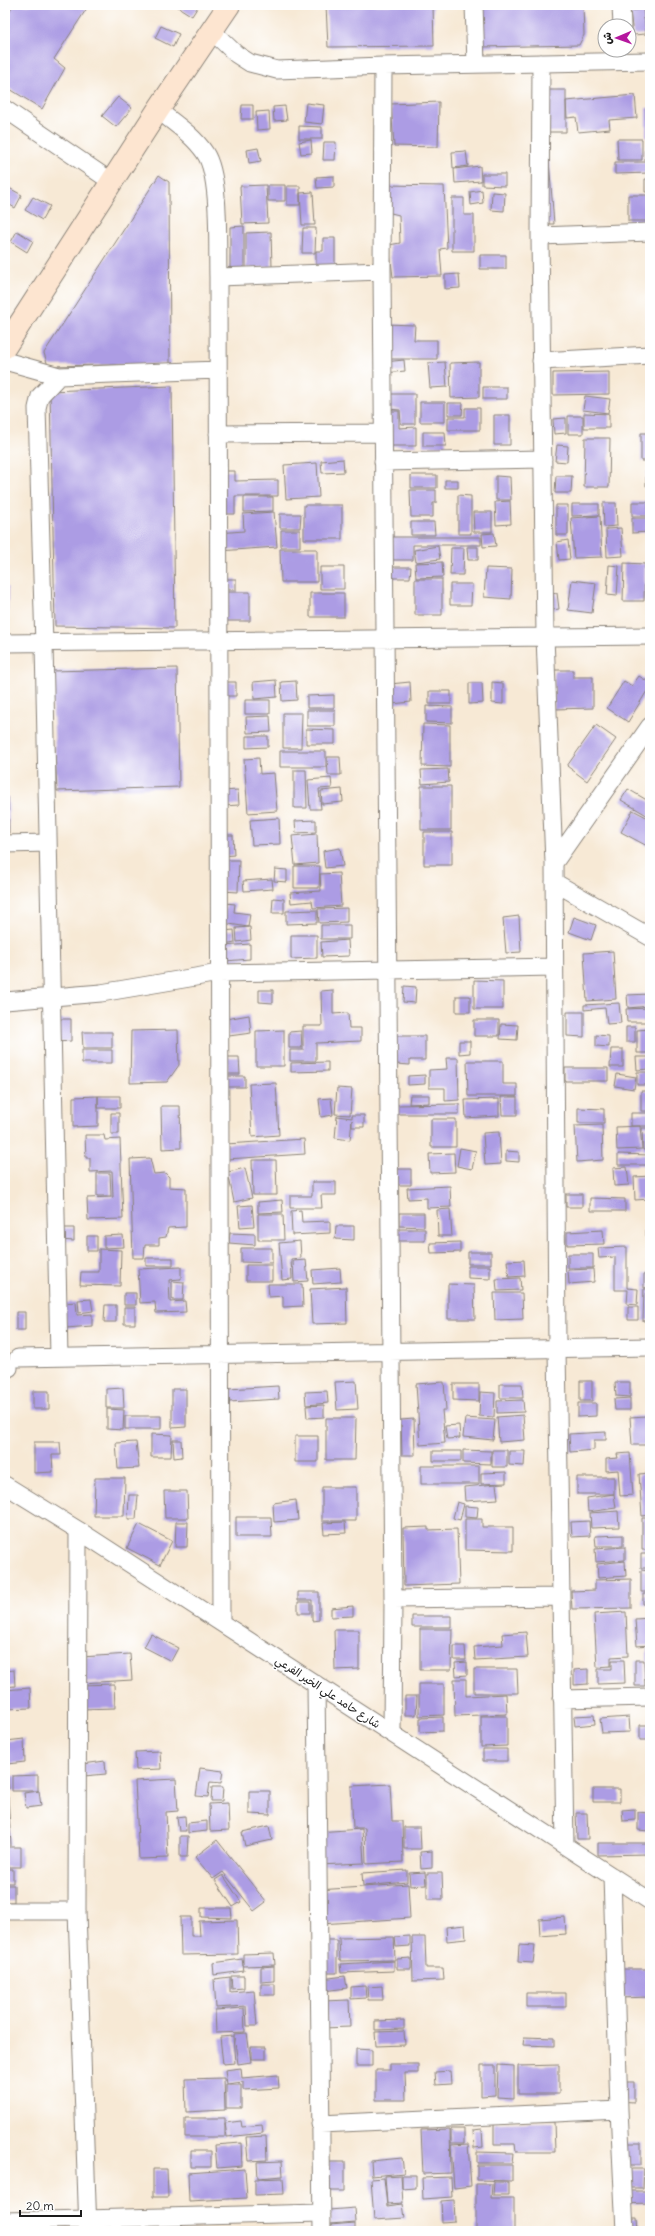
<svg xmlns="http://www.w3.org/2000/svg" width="655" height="2236" font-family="Delius,'Playpen Sans Arabic',sans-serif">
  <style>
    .building { fill: #ac9ce4 }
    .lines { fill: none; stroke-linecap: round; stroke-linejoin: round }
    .street-casing { stroke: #8a8278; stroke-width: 19 }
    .secondary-casing { stroke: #8a8278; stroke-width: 24 }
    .street { stroke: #fff; stroke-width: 17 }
    .secondary { stroke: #fde5d0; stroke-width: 22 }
    .labels { text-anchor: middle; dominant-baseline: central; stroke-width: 3; stroke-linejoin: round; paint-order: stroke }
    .street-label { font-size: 11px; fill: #1c1c1c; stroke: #fff }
  </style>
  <rect width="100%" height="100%" fill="#fff"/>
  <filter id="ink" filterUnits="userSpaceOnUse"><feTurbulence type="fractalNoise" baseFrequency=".025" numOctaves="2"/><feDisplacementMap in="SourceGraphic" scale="8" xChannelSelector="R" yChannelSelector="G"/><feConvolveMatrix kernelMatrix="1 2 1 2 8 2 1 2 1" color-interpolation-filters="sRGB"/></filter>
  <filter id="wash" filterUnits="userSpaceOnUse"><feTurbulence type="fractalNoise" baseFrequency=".012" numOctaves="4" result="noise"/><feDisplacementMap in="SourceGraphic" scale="16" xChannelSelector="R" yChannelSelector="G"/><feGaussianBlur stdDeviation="0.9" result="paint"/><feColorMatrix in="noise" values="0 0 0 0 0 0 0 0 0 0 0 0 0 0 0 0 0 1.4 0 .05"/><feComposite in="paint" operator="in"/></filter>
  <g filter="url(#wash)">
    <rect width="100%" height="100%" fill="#f7e9d5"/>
    <g id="blocks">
      <path class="building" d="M13 5H89L54 59 65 68 42 109 5 86V18Z
        M179 5H199L192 16 178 7Z
        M326 5H433L434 46 328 47Z
        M481 5H583L584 35 579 45 481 47Z
        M644 5H650V19H644Z
        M643 9 646 34 633 35 630 11Z
        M161 26 179 34 173 47 155 38Z
        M539 90H566V132H539Z
        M635 95 637 118 609 120 610 129 578 132 576 117 567 118 566 101Z
        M118 97 132 108 116 127 102 116Z
        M439 102 438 147 394 146 391 104Z
        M306 103 324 105 322 124 304 122Z
        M242 105H253V119H241Z
        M285 106 287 120 274 121 273 107Z
        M646 108H650V138H646Z
        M269 111 270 129 257 130 256 112Z
        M299 126 322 127V139H299Z
        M617 139H642V160H618Z
        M311 140 312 153 301 154 299 142Z
        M324 142H336L335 160H323Z
        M258 148 261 161 249 163 247 150Z
        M645 150H650V173L615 174V162H645Z
        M466 151 468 166 453 168 452 152Z
        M549 160 554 224H544L541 164Z
        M480 166 481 181 455 183 454 169Z
        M482 174H505V186L482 185Z
        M159 175 169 182 170 364 48 366 44 353Z
        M334 176V187L317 188 316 177Z
        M645 179H650V192H645Z
        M266 185 268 223 242 224 240 186Z
        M268 185H285V201H268Z
        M387 185 444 186 447 248 440 249 442 276 393 277 389 245 400 243 399 215 387 212Z
        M287 186H300V205H287Z
        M9 188 22 195 15 208 5 202V195Z
        M482 190 483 203 471 205 470 192Z
        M313 192 315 225H302L300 193Z
        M492 192 505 193 504 211 491 210Z
        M628 195H650V221H628Z
        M33 197 50 206 42 220 25 210Z
        M452 198H464V215H474V251H452Z
        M244 226V270H230V227Z
        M303 228H316L315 253H302Z
        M17 231 33 241 27 252 11 242Z
        M271 232 272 267 246 268V233Z
        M323 238H335V270L316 269V251H323Z
        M480 255H506V269H480Z
        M459 274 460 288 445 289V275Z
        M385 324 415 325 414 340H437V359H384Z
        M404 360 405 371 385 373 384 362Z
        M445 362 447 387 430 388 428 363Z
        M479 362V397L451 398 450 363Z
        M609 372V394L553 395V373Z
        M172 386 175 628 55 626 50 391Z
        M483 387H507V399H483Z
        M386 394H415V424H401L400 410 386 409Z
        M585 396 610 399 608 413 583 410Z
        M420 402H445V422H420Z
        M448 403H463L462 415H448Z
        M465 408H480V430H448V417H465Z
        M386 411H399V428L416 427V446H386Z
        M584 413 609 414V428H584Z
        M494 415H510V445H494Z
        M568 416H583V434H568Z
        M566 418V433L554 434 553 419Z
        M423 432H445L446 446H423Z
        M641 433H650V461H641Z
        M585 438H610L609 487H584Z
        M557 445 568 446 567 462 555 461Z
        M343 459 344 472 322 473 321 461Z
        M317 463 319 497 286 499 284 465Z
        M217 471H235V481L278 480V496H235V514H217Z
        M646 472H650V486H646Z
        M411 475H437V488H411Z
        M496 476 510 477 511 500H496Z
        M556 476H572L571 493H555Z
        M445 480H458V488H445Z
        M410 490H436V503H433V517H411Z
        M458 495 471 496V534H458Z
        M244 497H273V511L244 512Z
        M5 500H6L7 540H5Z
        M510 501 511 524 496 525 495 502Z
        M632 502H648V516H632Z
        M603 503H616L617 526 604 527Z
        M572 504H599V515L572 516Z
        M304 505H342V539H304Z
        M556 505H568V535H556Z
        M274 512 277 547 219 551 218 533 244 531 243 514Z
        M473 512H492V532H474Z
        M280 514H301L300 528H280Z
        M600 516 602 557 574 558 571 518Z
        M632 518H650V532L632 533Z
        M411 522H434L435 535H411Z
        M621 528 623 556 607 557 606 529Z
        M281 530H300V547H281Z
        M494 533 496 546 483 547 482 534Z
        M388 537H481V545H413V560H388Z
        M568 540 570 559 559 560 557 542Z
        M438 546 440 559 416 562 414 550Z
        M467 547H478V560H468Z
        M451 548H464L463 575H450Z
        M280 549H317V582H281Z
        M442 562 443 577 416 578 415 563Z
        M624 563 645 564 644 601H623Z
        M609 565 619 566 617 596 607 595Z
        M320 567H344V589H320Z
        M389 567H411L410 578H388Z
        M486 568 512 569 511 599 484 597Z
        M219 579H236V590H219Z
        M415 579H442V615H415Z
        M572 580 596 583 592 613 568 610Z
        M450 584H472L471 605H450Z
        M5 587H8V618H5Z
        M219 592H250V621H219Z
        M310 593H344V617H310Z
        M557 593 559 609 546 611 544 595Z
        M177 668 179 787 57 791 51 671Z
        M554 670H573V677H593V708L554 709Z
        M639 676 650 683V686L628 722 607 708 624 681 632 686Z
        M276 680 277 697 254 699 253 682Z
        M296 681 297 700 282 701 281 682Z
        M222 682H236V696H222Z
        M410 682 411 702 392 704 390 684Z
        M492 682 503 683V704L492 703Z
        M469 683H482L483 703 469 704Z
        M429 691H451V704H429Z
        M334 695V708H307V696Z
        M245 700H270V714H245Z
        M426 706 452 707V723L426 722Z
        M307 710H335V726H307Z
        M283 713H302L301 748H283Z
        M270 716 271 732 247 733 246 717Z
        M423 724 450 725V767L422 766Z
        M596 725 616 739 587 781 567 766Z
        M306 729 335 730V744H306Z
        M246 736H268V747L246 748Z
        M280 751H326V767H280Z
        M327 757H340L341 775H328Z
        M259 758 260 774 274 773 277 811 248 813 244 759Z
        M448 769 449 782 422 784 421 770Z
        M294 770H306L307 808H294Z
        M331 778 332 788 319 789 321 809H310L308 780Z
        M421 786H451V830H421Z
        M342 789 343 802 322 804 321 791Z
        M628 789 650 802V817L621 800Z
        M238 790 239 805 223 806 222 791Z
        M5 797H8L9 833H5Z
        M633 810 650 819 649 847 621 832Z
        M279 818 280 844 252 845 250 820Z
        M316 820V832L296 833 295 821Z
        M424 832H452V865H424Z
        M317 834 318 863 295 865 292 836Z
        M224 835H233L234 855 224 856Z
        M340 848 343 866 325 868 323 851Z
        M224 860H239L238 892 223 891Z
        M294 866H320L319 888H294Z
        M275 869 287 870V882L274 881Z
        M339 873 341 906 313 908 312 901 291 903 290 893 321 891 320 874Z
        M272 879 273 889 244 891 243 881Z
        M273 898 284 899V913H272Z
        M226 903 235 904 234 912 250 914 248 927 223 923Z
        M347 908V922L319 923 318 909Z
        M317 910V923L286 924V911Z
        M519 916 521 952 506 953 503 918Z
        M574 917 596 925 591 940 569 932Z
        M321 925H350V939H321Z
        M250 927 251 940 237 942 236 928Z
        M234 930 235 943 224 945 223 931Z
        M291 935H317V958L291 959Z
        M348 940 349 956 322 957 321 942Z
        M250 944V959L225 961 224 946Z
        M613 951 616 999 587 1001 584 953Z
        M474 980 503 981V1009H474Z
        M404 986 416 987 415 1003 403 1002Z
        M259 990H273V1003L259 1002Z
        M333 990V1014L348 1013 349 1028H361V1041L316 1043V1061H290V1050H303V1026H322L321 991Z
        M650 994V1006L628 1008 627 995Z
        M456 996H470V1012H456Z
        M619 1003 621 1023 607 1024 605 1008 584 1010V1005Z
        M650 1008V1022H627L626 1009Z
        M567 1012H584V1037L567 1036Z
        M249 1015 251 1033 229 1036 226 1019Z
        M57 1019H71V1041L57 1042Z
        M474 1020H499V1036H474Z
        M501 1024 518 1025 517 1040 500 1039Z
        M626 1027H635V1042H626Z
        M650 1029V1053H637V1030Z
        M178 1030 179 1065 167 1082 130 1083 131 1031Z
        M284 1030V1066H256V1031Z
        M301 1031 302 1048H289V1032Z
        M82 1032H112V1048H83Z
        M596 1035 609 1036V1047L596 1046Z
        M396 1036H425V1060H410V1065L396 1064Z
        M459 1041H470V1053L459 1054Z
        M611 1049H623V1067H610Z
        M82 1050H112V1063H82Z
        M227 1057H239L240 1074H228Z
        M636 1057H650V1069L637 1070Z
        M446 1058H458L459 1100 445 1101V1088H429V1070L447 1069Z
        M467 1061H503V1084H517V1096H468Z
        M328 1062V1071L291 1072V1063Z
        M565 1068H608V1081H565Z
        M637 1072H650V1085H637Z
        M617 1074 636 1077 634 1089 615 1086Z
        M425 1075V1084L408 1085V1076Z
        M227 1076H245V1087H227Z
        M276 1083 279 1135 252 1137 249 1084Z
        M337 1088 352 1089 350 1115 335 1114Z
        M641 1091H650V1111H641Z
        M410 1095H429V1103L409 1104Z
        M98 1096H120V1108H98Z
        M98 1096V1126L73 1127V1097Z
        M501 1097H517V1115H502Z
        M331 1098 333 1115 321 1117 319 1099Z
        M499 1099V1116L466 1118 465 1100Z
        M459 1104V1114H395V1105Z
        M161 1106H180L181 1148 162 1149Z
        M578 1108 604 1109V1123H578Z
        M111 1113H119V1134H111Z
        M631 1113H650V1126H631Z
        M352 1115H364V1127H352V1120L350 1140 335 1138 337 1116 352 1118Z
        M431 1119H456V1147H431Z
        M602 1125 603 1160 577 1162 575 1126Z
        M640 1126 642 1149 617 1150 616 1127Z
        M642 1128H650V1150H643Z
        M499 1132 501 1164 485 1165 483 1133Z
        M85 1135H104L105 1140 120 1139 123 1219 88 1220 87 1198 113 1197 112 1171 90 1172V1158H86Z
        M304 1139 305 1154 227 1159 226 1144Z
        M460 1148 476 1151 472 1169 457 1166Z
        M506 1151 519 1152V1162L506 1161Z
        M454 1153 455 1172 430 1173 429 1154Z
        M618 1154 650 1155V1165H618Z
        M150 1158 154 1174 165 1173 169 1177V1187L186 1188V1227L168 1228 166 1237 159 1238V1245H145L144 1258H133L130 1159Z
        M252 1160H276L277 1195H253Z
        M627 1167 629 1185 614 1186 613 1168Z
        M245 1168 252 1198 234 1202 228 1172Z
        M396 1169H411V1185H396Z
        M97 1173H110L111 1196H97Z
        M650 1176V1199L635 1200 634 1177Z
        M312 1182H336V1195H321L322 1208H290V1196H312Z
        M450 1186 451 1207 427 1208V1198L408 1199 407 1188Z
        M566 1194H582V1207H566Z
        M590 1198 625 1199V1211H590Z
        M282 1200 283 1212 258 1213V1202Z
        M252 1205 254 1226 240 1227 238 1206Z
        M450 1209 452 1236H438L437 1210Z
        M301 1210 302 1222 330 1221V1233L292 1235 291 1211Z
        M399 1213H424V1227L399 1226Z
        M258 1214H283L284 1240H258Z
        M646 1218H650V1236H646Z
        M336 1226H354V1240L335 1239Z
        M62 1228H74V1241L61 1240Z
        M398 1229H425V1241H398Z
        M603 1230 604 1244 567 1245V1232Z
        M230 1233 255 1234V1245L229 1243Z
        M123 1235 124 1247 104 1248V1236Z
        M87 1236H97V1251H87Z
        M300 1241 301 1258 291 1259 292 1279 282 1280 279 1243Z
        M460 1242V1252L431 1253 430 1243Z
        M627 1247V1288L638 1289 637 1305 627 1304 628 1290H615V1257L599 1258 598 1248Z
        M241 1248H272V1263L241 1262Z
        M99 1249 121 1250 120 1286 80 1285 81 1272H99Z
        M468 1252H491V1264H468Z
        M568 1254H593V1268H568Z
        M146 1258H173V1266H146Z
        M306 1260 308 1281 294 1282 293 1261Z
        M524 1260 525 1276 509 1277 507 1261Z
        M246 1265H272V1281H246Z
        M468 1266H490V1279L468 1278Z
        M181 1267V1279L169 1280 170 1302 185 1301 186 1312 156 1313 155 1302 140 1303 138 1269Z
        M340 1268 341 1282 313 1284 312 1270Z
        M593 1269 594 1282 569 1284 568 1270Z
        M650 1273V1287L644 1288V1274Z
        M520 1278 521 1290 497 1291 496 1279Z
        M172 1281 184 1282 183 1300H172Z
        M268 1284H302L303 1306 283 1307V1296L269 1297Z
        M448 1284 474 1285 475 1319H448Z
        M346 1287 347 1323 312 1324 310 1289Z
        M644 1289H650V1320L643 1321Z
        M124 1293H136V1305H124Z
        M494 1293H522L523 1319 495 1320Z
        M91 1299 93 1311 79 1313 78 1300Z
        M76 1302 77 1315 92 1314V1326L66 1328 64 1303Z
        M105 1305H116V1322H104Z
        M124 1307H135V1324H124Z
        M628 1307H638V1320H628Z
        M16 1312H25V1330H16Z
        M356 1381 358 1409 337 1410 335 1382Z
        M580 1381H592V1401H580Z
        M444 1382 446 1410H442L445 1443 420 1445 416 1384Z
        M615 1382H630V1397L616 1396Z
        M453 1384H479V1401L453 1400Z
        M500 1384H522L523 1398H500Z
        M278 1386 279 1399 229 1402 228 1389Z
        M123 1388 124 1408H106V1389Z
        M172 1389H186V1427L172 1428Z
        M33 1391H49V1409H33Z
        M327 1391 328 1403 306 1405 305 1392Z
        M480 1392 495 1393 494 1417 479 1416Z
        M630 1398V1410H615L614 1399Z
        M523 1400 524 1412 497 1413V1401Z
        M578 1403H596V1416L578 1417Z
        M324 1405V1417L307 1418 306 1406Z
        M107 1409 124 1410 123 1430 107 1429Z
        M523 1415 525 1440 499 1442 497 1417Z
        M125 1416H161V1429H125Z
        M646 1416 648 1445H632L630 1417Z
        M326 1418H356L355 1460H326Z
        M465 1418 495 1420 493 1440 463 1437Z
        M414 1419 415 1455H402L401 1420Z
        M459 1425 460 1438 447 1439 445 1426Z
        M606 1432V1440H594V1450L570 1452 569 1434Z
        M151 1434 172 1435 171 1457H151Z
        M295 1436H318V1462H295Z
        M173 1440H181L182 1457 174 1458Z
        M34 1442H60L61 1455H52L53 1472 34 1473Z
        M136 1442 139 1468 118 1469 116 1443Z
        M463 1450 491 1451V1464L463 1463Z
        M492 1450H507V1467H492Z
        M433 1451H461V1461H433Z
        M509 1451H525L524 1466 509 1465Z
        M630 1453 633 1495 620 1496 618 1470 606 1471V1459L618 1458 617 1454Z
        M421 1466H479V1484H421Z
        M506 1472V1483L481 1484V1473Z
        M650 1473V1515L642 1516 639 1474Z
        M577 1477H614V1494H577Z
        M95 1478H125L124 1516H94Z
        M496 1484 498 1499 465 1501 464 1487Z
        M322 1487H356V1521H322Z
        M164 1491H187L188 1518H165Z
        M614 1494 616 1508 588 1512 587 1498Z
        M129 1495H138L136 1519H128Z
        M296 1500 298 1520 274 1522 273 1503Z
        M457 1502 464 1504 460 1520 453 1518Z
        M465 1506 478 1507 477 1518 465 1517Z
        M618 1511 619 1527 591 1528 590 1513Z
        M236 1517H271L272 1537H236Z
        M642 1518H650V1550H642Z
        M465 1519H482V1527H513V1551L465 1550Z
        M589 1521 590 1536 572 1537 571 1522Z
        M176 1522H188L187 1547H175Z
        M345 1522 346 1533 324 1534 323 1523Z
        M139 1524 172 1541 160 1565 127 1548Z
        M428 1527V1530L457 1529 459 1584 404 1586 403 1528Z
        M623 1535V1546H596L595 1536Z
        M625 1547V1560L596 1562 595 1549Z
        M641 1554H650V1568H641Z
        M625 1561 626 1576 598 1578 597 1564Z
        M641 1570 650 1571V1592H641Z
        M631 1579V1608L572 1609 571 1591 595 1590V1580Z
        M298 1592H319V1620L312 1621V1600H298Z
        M643 1594H650V1605L643 1604Z
        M298 1602H310V1613H298Z
        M353 1606V1616L331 1617V1608Z
        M626 1612 628 1656 611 1657V1666L597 1667 594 1614Z
        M412 1616H451V1627H412Z
        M650 1618V1645L637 1646 635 1619Z
        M420 1629H452L451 1670H420Z
        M334 1630H359V1669L335 1670Z
        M526 1632 528 1657 475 1660 474 1647 503 1645 502 1634Z
        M151 1634 178 1648 171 1661 144 1647Z
        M454 1646H465L466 1660H454Z
        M647 1648H650V1684H647Z
        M130 1654 132 1680 82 1683 81 1657Z
        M612 1660H624L625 1683 598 1684V1669H612Z
        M635 1660H644L645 1686H635Z
        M467 1662V1675L456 1676 455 1663Z
        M474 1669H517L518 1693H474Z
        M588 1669V1684L574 1685V1670Z
        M14 1670 15 1686 5 1687V1671Z
        M454 1679H466V1696L506 1694 507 1714 455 1716Z
        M114 1684 115 1708 81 1709 80 1685Z
        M419 1684H444V1715L419 1716Z
        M30 1688 31 1708 5 1709V1690Z
        M405 1696H417L416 1715H405Z
        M594 1715 595 1724 575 1726 574 1716Z
        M481 1716H507V1746L481 1747Z
        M443 1717V1731L420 1732V1718Z
        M629 1717 630 1732 602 1733 600 1719Z
        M640 1725H650V1740H640Z
        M24 1739 25 1762 7 1764 6 1741Z
        M483 1749H507V1761H483Z
        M160 1751 161 1769 136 1770 135 1752Z
        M105 1761 106 1774 84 1776 83 1764Z
        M200 1768 223 1771 221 1783 210 1782 208 1797 196 1796Z
        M5 1769H7L9 1789 5 1790Z
        M38 1775V1791H12V1776Z
        M176 1779 178 1811 166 1812 168 1858 139 1859 135 1781Z
        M390 1784 392 1821H402L403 1862 366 1864 365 1828H353L351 1786Z
        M212 1787H223L222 1801H211Z
        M593 1789H620V1802H593Z
        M39 1791 41 1806 26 1808 24 1793Z
        M249 1791H270V1815L249 1814Z
        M8 1797 11 1845H5V1798Z
        M228 1803 229 1830 210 1831 209 1804Z
        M635 1809V1820L623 1821 622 1810Z
        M638 1812 649 1813V1831L638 1830Z
        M576 1813H587L588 1839H577Z
        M185 1816 186 1831H179L177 1817Z
        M207 1821V1831L188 1833V1823Z
        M269 1826 272 1840 245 1846 242 1832Z
        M404 1827H420L421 1849H404Z
        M362 1829 364 1863 318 1865 316 1832Z
        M180 1836H188L187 1857H180Z
        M217 1840 266 1902 254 1911 223 1872 213 1879 195 1857Z
        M598 1843H650V1854L598 1855Z
        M5 1847H21V1867H5Z
        M432 1851V1868L421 1869 420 1852Z
        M5 1869H13V1883H5Z
        M407 1870V1882L363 1886 362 1873Z
        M425 1872 426 1885 410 1886 409 1873Z
        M427 1873H442L443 1899H427Z
        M223 1875 241 1902 233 1907 215 1880Z
        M408 1884 410 1918 321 1924 318 1890Z
        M5 1885H14V1902H5Z
        M201 1908H231L232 1918 201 1917Z
        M180 1917H191V1936H200L199 1921 237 1920 238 1954 181 1955Z
        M565 1917 566 1934 540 1936 539 1919Z
        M465 1925 466 1939 447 1941 446 1927Z
        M410 1936V1946L396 1947 395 1937Z
        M394 1937 395 1960 340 1961 339 1938Z
        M412 1937H425L426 1968H443L444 1980 413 1981Z
        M321 1940H337V1973H321Z
        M519 1945 535 1946 533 1963 518 1962Z
        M274 1953 275 1965 243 1966V1954Z
        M411 1958V1969H397V1959Z
        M242 1959 244 1971 214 1975 213 1963Z
        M394 1961V1971L341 1973 340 1964Z
        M274 1966V1981L261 1982V1967Z
        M619 1969H650V1997L619 1998Z
        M231 1976H244V1988L232 1989Z
        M345 1976 347 1988 323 1991 322 1979Z
        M230 1977V1992L254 1990 257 2026H247L246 2006 216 2008 214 1979Z
        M261 1984H275V1995H261Z
        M365 1986 366 1998 351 1999V1987Z
        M382 1986 383 2000H368L367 1987Z
        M526 1993H566V2007H526Z
        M349 2000 350 2027 323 2028V2001Z
        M244 2008 245 2032 216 2033 215 2010Z
        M404 2020V2029L375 2030V2021Z
        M404 2031 405 2045 376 2046 375 2032Z
        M247 2033 251 2062 238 2064 234 2034Z
        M233 2036 235 2063 223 2064 220 2037Z
        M524 2037 554 2038V2046L523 2045Z
        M251 2047H266V2059H251Z
        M356 2049 372 2050V2066H356Z
        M390 2064H418V2073H405L406 2100H376V2070H390Z
        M481 2065H495V2095L481 2096Z
        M498 2065 514 2066V2098L497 2097Z
        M559 2065V2094H518V2066Z
        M241 2068 242 2078 278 2075 279 2088 243 2090V2082L227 2084 225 2070Z
        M450 2071 451 2084 436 2085 435 2072Z
        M224 2078 225 2110 186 2112 185 2079Z
        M618 2082H634V2102L618 2101Z
        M226 2085H241V2108H226Z
        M185 2118H225V2137H185Z
        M241 2121 242 2127 262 2125 263 2133 227 2137 225 2123Z
        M554 2122 555 2152H516L515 2144H494V2123Z
        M450 2129 451 2173 423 2174 421 2130Z
        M451 2129H464V2143H451Z
        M482 2129 483 2147 474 2148 473 2130Z
        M266 2136 267 2160 248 2161 246 2137Z
        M241 2143 242 2166 217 2168 215 2145Z
        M623 2143H641V2165H622Z
        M468 2144 471 2186 454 2188 451 2145Z
        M191 2151H211V2167H191Z
        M477 2152 513 2153 512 2163H477Z
        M402 2158 404 2173 372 2176 371 2161Z
        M282 2161 283 2176 258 2178 257 2162Z
        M328 2162H345V2191H328Z
        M477 2165H512V2181L477 2180Z
        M153 2169H167L168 2197H153Z
        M245 2169 247 2198 189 2201 188 2173Z
        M620 2169H644L643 2188H620Z
        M401 2175 403 2203 387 2204 385 2176Z
        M402 2175H416V2188L402 2189Z
        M451 2177 452 2197 423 2199 422 2178Z
        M283 2178 284 2194 255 2195V2179Z
        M384 2178 387 2206 403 2204 405 2218 374 2220 371 2179Z
        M494 2182H509V2195H493Z
        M476 2184H492L491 2198H514V2231H476Z
        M621 2191H650V2203L621 2204Z
        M454 2200 455 2221 442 2222 441 2201Z
        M355 2208 356 2222 330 2224 329 2210Z
        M623 2218H637L638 2231H623Z
        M355 2223V2231H331L330 2225Z"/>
    </g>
  </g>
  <g filter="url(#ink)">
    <use href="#blocks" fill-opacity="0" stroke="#8a8278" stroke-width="1"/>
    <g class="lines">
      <defs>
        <path id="street" d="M474 5 476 64
          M621 5 622 26
          M212 31 236 54 250 63 277 70 383 66 650 61
          M541 63 540 236 545 637 554 863 557 1349 565 1846
          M383 66 382 271 393 1599 392 1733
          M5 109 112 182
          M158 110C174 123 193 135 205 153 221 177 217 247 218 277L221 1622
          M540 236 650 232
          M218 277 382 271
          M5 361 59 376 218 370
          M541 361 650 355
          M218 434 383 433
          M383 462 543 459
          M5 643 650 636
          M5 844 48 843
          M554 863 650 726
          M554 882 650 937
          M5 1001 101 993 219 973 554 967
          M59 1357 44 645 37 408 40 396 59 376
          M18 1358 650 1347
          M5 1366 9 1368
          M5 1485 78 1530 650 1901
          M78 1530 77 1911 88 2231
          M393 1599 561 1597
          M316 1684 322 2231
          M562 1699 650 1697
          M612 1876 619 2110 625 2231
          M5 1911H77
          M320 2124 619 2110
          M5 2221 322 2213"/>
        <path id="secondary" d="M5 347 158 110 229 5"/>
      </defs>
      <use href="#street" class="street-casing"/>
      <use href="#secondary" class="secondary-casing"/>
      <use href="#street" class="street"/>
      <use href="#secondary" class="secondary"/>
    </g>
  </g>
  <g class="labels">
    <g class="street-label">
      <text transform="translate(328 1692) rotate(33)">شارع حامد علي الخير الفرعي</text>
    </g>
  </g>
  <rect width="655" height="2236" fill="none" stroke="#fff" stroke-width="20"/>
  <g transform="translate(617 38) rotate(268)"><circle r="19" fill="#ffffff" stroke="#a4a4a4"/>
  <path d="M0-3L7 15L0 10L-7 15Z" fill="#b5179e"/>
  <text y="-6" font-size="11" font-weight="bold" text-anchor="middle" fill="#1c1c1c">ش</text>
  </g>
  <path d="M20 2210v6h61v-6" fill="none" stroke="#1c1c1c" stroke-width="2"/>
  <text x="26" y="2210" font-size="12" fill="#1c1c1c" stroke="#ffffff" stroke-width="3" paint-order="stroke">20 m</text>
</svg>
